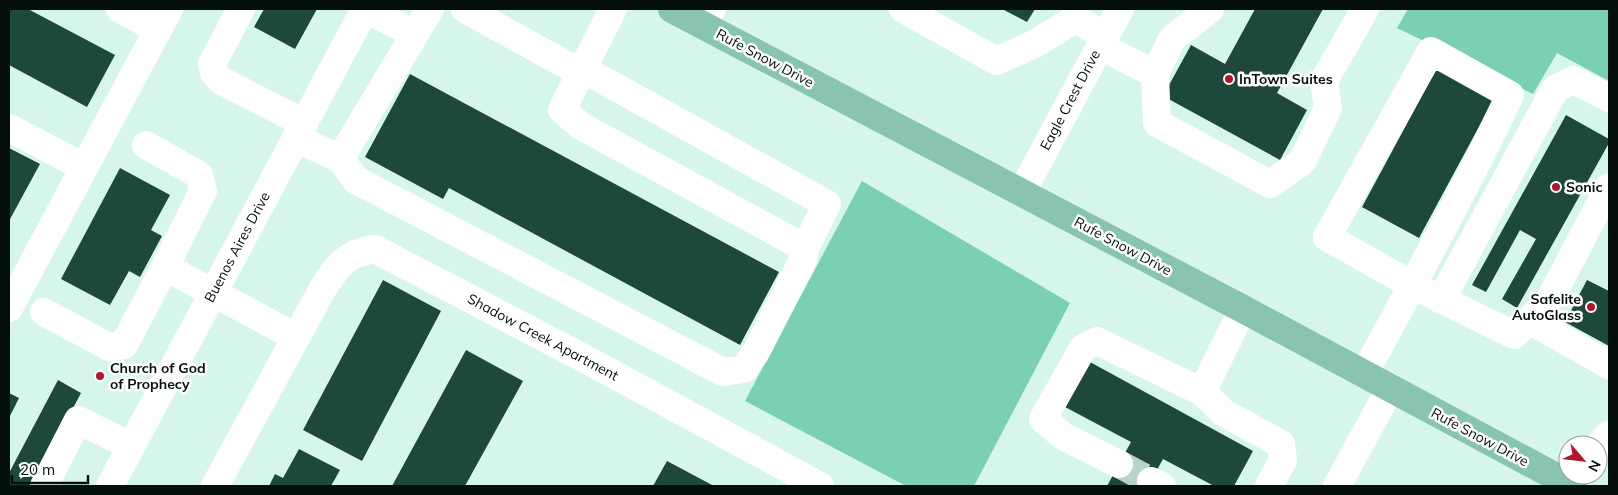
<svg xmlns="http://www.w3.org/2000/svg" width="1618" height="495" font-family="Mulish,sans-serif">
  <style>
    .green { fill: #7acfb5 }
    .building { fill: #1f483c }
    .lines { fill: none; stroke-linecap: round; stroke-linejoin: round }
    .minor-tunnel { stroke: #b8d3ca; stroke-width: 28; stroke-dasharray: 28 14; stroke-linecap: butt }
    .minor { stroke: #fff; stroke-width: 28 }
    .major { stroke: #89c4b3; stroke-width: 28 }
    .poi-dot { fill: #ad192c; stroke: #fff; stroke-width: 2 }
    .labels { text-anchor: middle; dominant-baseline: central; stroke-width: 5; stroke-linejoin: round; paint-order: stroke }
    .street-label { font-size: 14px; fill: #050f0c; stroke: #fff }
    .poi-label { font-size: 14px; font-weight: bold; fill: #050f0c; stroke: #fff; text-anchor: start }
  </style>
  <rect width="100%" height="100%" fill="#d7f6eb"/>
  <path class="green" d="M1408 9H1609V81L1557 53 1533 94 1397 28Z
    M862 181 1070 303 974 486H906L745 401Z"/>
  <path class="building" d="M9 9H28L115 55 87 107 9 65Z
    M264 9H317L295 49 254 27Z
    M1002 9H1035L1027 22Z
    M1255 9H1323L1277 93 1307 110 1280 160 1163 96 1191 45 1225 64Z
    M1437 68 1494 99 1419 238 1362 207Z
    M410 74 779 272 740 345 449 188 443 199 365 157Z
    M1566 115 1609 139V143L1517 308 1502 299 1536 239 1520 230 1486 292 1472 285Z
    M9 148 40 164 9 221Z
    M120 168 170 195 151 230 162 236 140 277 129 271 110 305 61 279Z
    M383 280 441 311 362 461 303 430Z
    M1587 280 1609 291V346L1565 322Z
    M466 350 523 381 465 486H392Z
    M1090 362 1253 451 1234 486H1214L1163 459 1148 486H1107L1131 442 1065 407Z
    M58 380 81 393 32 486H9V473Z
    M9 393 19 398 9 418Z
    M299 449 340 470 331 486H269L275 474 283 478Z
    M667 461 714 486H653Z"/>
  <g class="lines">
    <path class="minor-tunnel" d="M1119 464 1151 481"/>
    <path class="minor" d="M120 9 158 29
      M241 9 212 64 214 73 220 80 304 123
      M365 9 415 34 430 9
      M465 9 581 73
      M903 9 997 61 1036 43 1075 19 1105 36
      M703 25 712 9
      M1100 46 1155 74 1157 123 1270 184 1302 162 1328 108 1324 81 1365 9
      M583 69 827 204 805 248
      M1155 74 1172 39 1210 9
      M9 128 84 167
      M296 138 340 159 356 180 723 372 744 369 756 352 803 260 805 248 581 126 562 110 613 9
      M340 159 415 34
      M1022 192 1120 9
      M165 267 296 337
      M1441 300 1555 89 1573 80 1609 98
      M9 308 169 9
      M44 312 109 347 124 345 165 267 203 191 199 175 146 145
      M1529 320 1609 365
      M1364 374C1414 282 1465 190 1510 95L1431 51 1327 237 1412 285 1514 335 1550 299 1609 187
      M1202 392 1224 413 1281 444 1283 460 1269 486
      M1598 450 1603 441 1609 435
      M1119 464 1063 436 1043 419 1083 348 1097 341 1202 392 1243 309
      M1151 481 1162 486
      M44 486 78 420 131 446
      M110 486 365 9
      M215 486 322 290C337 266 345 253 375 249L589 361 820 486
      M1337 486 1390 389"/>
    <path class="major" d="M672 9 1243 309 1573 486"/>
  </g>
  <g class="poi-dot">
    <circle cx="1229" cy="79" r="5"/>
    <circle cx="1556" cy="187" r="5"/>
    <circle cx="1591" cy="307" r="5"/>
    <circle cx="100" cy="376" r="5"/>
  </g>
  <g class="labels">
    <g class="street-label">
      <text transform="translate(765 58) rotate(28)">Rufe Snow Drive</text>
      <text transform="translate(1070 100) rotate(-62)">Eagle Crest Drive</text>
      <text transform="translate(1123 246) rotate(28)">Rufe Snow Drive</text>
      <text transform="translate(237 247) rotate(-62)">Buenos Aires Drive</text>
      <text transform="translate(543 337) rotate(28)">Shadow Creek Apartment</text>
      <text transform="translate(1480 437) rotate(28)">Rufe Snow Drive</text>
    </g>
    <g class="poi-label">
      <text x="1239" y="79">InTown Suites</text>
      <text x="1566" y="187">Sonic</text>
      <text x="1581" y="299" text-anchor="end">Safelite<tspan x="1581" dy="16">AutoGlass</tspan></text>
      <text x="110" y="368">Church of God<tspan x="110" dy="16">of Prophecy</tspan></text>
    </g>
  </g>
  <rect width="1618" height="495" fill="none" stroke="#050f0c" stroke-width="20"/>
  <g transform="translate(1583 460) rotate(118)"><circle r="24" fill="#ffffff" stroke="#9b9f9e"/>
  <path d="M0-4L9 19L0 12L-9 19Z" fill="#ad192c"/>
  <text y="-8" font-size="14" font-weight="bold" text-anchor="middle" fill="#050f0c">N</text>
  </g>
  <path d="M12 475v8h76v-8" fill="none" stroke="#050f0c" stroke-width="2.5"/>
  <text x="20" y="475" font-size="15" fill="#050f0c" stroke="#ffffff" stroke-width="4" paint-order="stroke">20 m</text>
</svg>
